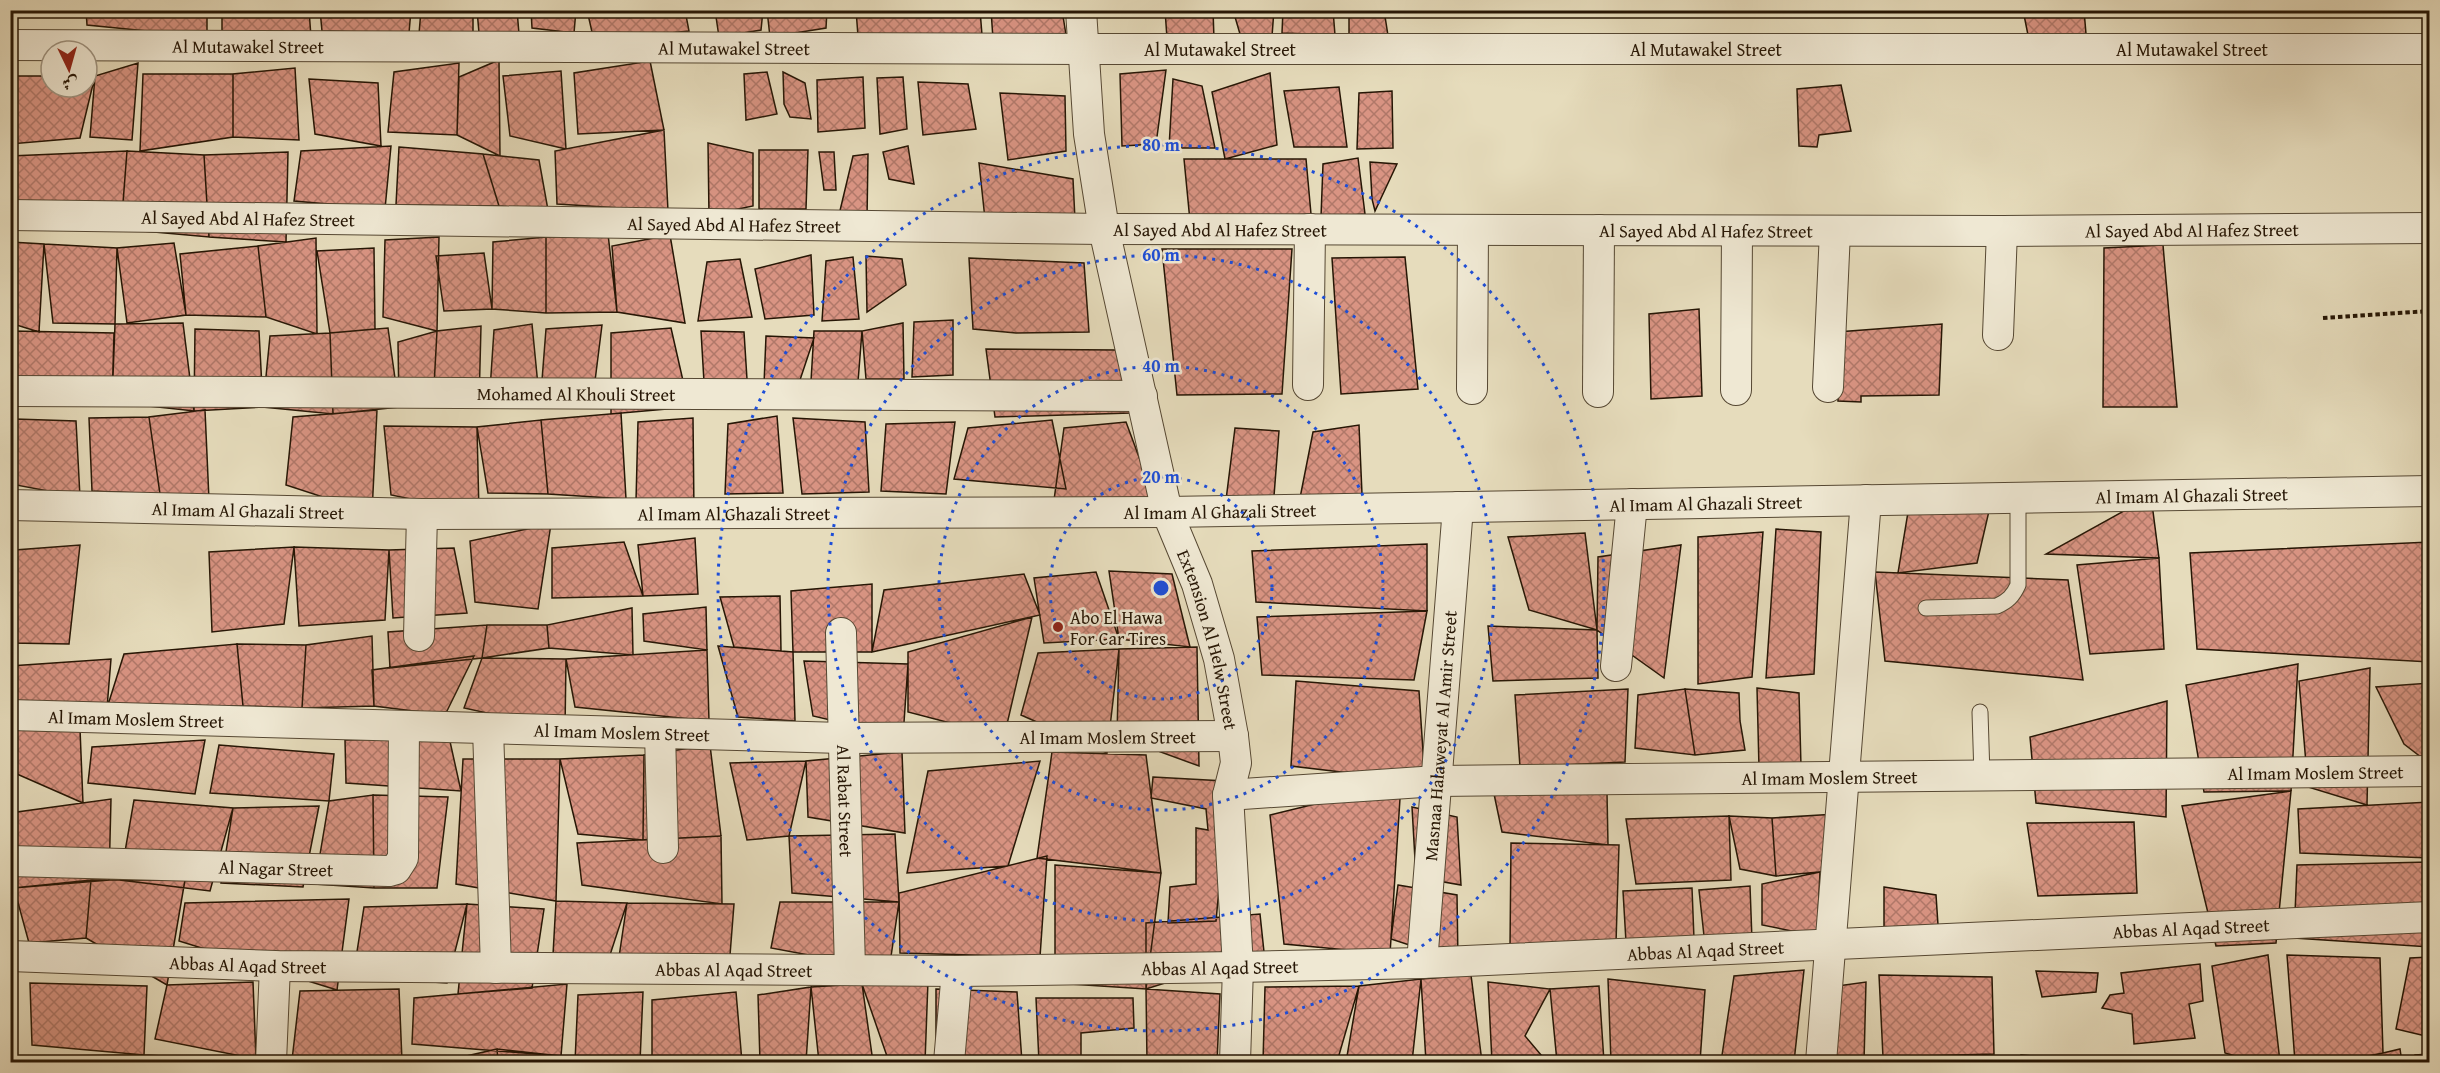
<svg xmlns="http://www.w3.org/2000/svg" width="2440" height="1073" font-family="'Gentium Book Plus',Amiri,serif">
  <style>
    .building { fill: url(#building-cross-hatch); stroke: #261605; stroke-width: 1.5 }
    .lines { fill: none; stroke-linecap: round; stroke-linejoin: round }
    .lane-casing { stroke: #564833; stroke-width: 17 }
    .street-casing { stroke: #564833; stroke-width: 32 }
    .path { stroke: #261605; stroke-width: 4; stroke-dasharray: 4.5 3; stroke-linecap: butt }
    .lane { stroke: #efe8d3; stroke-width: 15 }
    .street { stroke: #efe8d3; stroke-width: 30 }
    .ring { fill: none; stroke: #1d4ed8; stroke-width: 3; stroke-dasharray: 3 6 }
    .poi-dot { fill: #8f2418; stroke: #efe8d3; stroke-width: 2 }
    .labels { text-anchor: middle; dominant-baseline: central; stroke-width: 5; stroke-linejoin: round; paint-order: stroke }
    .street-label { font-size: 18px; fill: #261605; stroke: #efe8d3 }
    .poi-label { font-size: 18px; fill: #261605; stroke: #efe8d3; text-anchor: start }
    .centre { fill: #1d4ed8; stroke: #efe8d3; stroke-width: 3 }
    .ring-label { font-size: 18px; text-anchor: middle; font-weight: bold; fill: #1d4ed8; stroke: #efe8d3; stroke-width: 5; stroke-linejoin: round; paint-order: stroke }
  </style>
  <defs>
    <pattern id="building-cross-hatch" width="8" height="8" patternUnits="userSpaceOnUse" patternTransform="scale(1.5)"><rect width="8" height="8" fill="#d99483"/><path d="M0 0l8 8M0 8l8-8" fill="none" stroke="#b07869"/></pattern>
  </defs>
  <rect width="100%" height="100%" fill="#e6dcbc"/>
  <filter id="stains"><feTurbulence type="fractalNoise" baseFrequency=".00333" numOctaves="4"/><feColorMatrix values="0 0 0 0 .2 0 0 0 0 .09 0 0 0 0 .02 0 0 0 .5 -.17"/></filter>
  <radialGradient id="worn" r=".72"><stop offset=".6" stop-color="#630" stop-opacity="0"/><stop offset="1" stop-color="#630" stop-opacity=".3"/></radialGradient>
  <path class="building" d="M86 10H207V37L87 25Z
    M222 10H309L311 37 222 33Z
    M320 10H411L409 33 322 31Z
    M421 10H473V37L419 34Z
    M477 10H517L519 34 479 33Z
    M531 10H576L574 33 532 28Z
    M587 10H685L689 31 594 41Z
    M715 10H763L761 30 719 37Z
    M767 10H827L826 28 770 37Z
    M856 10H980L982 35 858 36Z
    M991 10H1062L1067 41 993 39Z
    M1165 10H1213L1214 39 1167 38Z
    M1233 10H1274L1272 36 1242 41Z
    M1283 10H1333L1335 35 1282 33Z
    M1349 10H1384L1389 42 1349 34Z
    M2023 10H2084L2086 34 2031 50Z
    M499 60 500 156 457 135 459 77Z
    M650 61 664 130 578 134 574 73Z
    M138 63 132 140 90 137 95 76Z
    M459 63 457 135 388 132 394 72Z
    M295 68 299 140 233 137V74Z
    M1166 70 1156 144 1122 146 1120 74Z
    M561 71 566 149 510 136 503 76Z
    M767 72 777 114 746 120 744 74Z
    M783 72 805 83 811 119 790 117 784 104Z
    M1270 73 1277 145 1225 159 1212 92Z
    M143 74H233V137L140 151Z
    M10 76H51V87H87V76H95L80 138 10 144Z
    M863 77 865 128 818 132 817 80Z
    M903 77 907 129 880 134 877 78Z
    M309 79 378 83 381 146 315 134Z
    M1173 79 1202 86 1215 148H1169Z
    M918 82 968 84 976 129 923 135Z
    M1841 85 1851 131 1819 135 1817 147 1799 146 1797 89Z
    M1339 87 1347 147H1294L1284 91Z
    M1392 91 1393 148 1357 149 1359 93Z
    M1000 93 1065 96 1066 151 1008 160Z
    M664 130 668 211 557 204 555 151Z
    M708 143 753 153V206L709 215Z
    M391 146 385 209 294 201 301 151Z
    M908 146 914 184 889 179 883 152Z
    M399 147 483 154 499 206 396 205Z
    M759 150H808L806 209H759Z
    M127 151 204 155 209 237 121 229Z
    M127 151 121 229 10 230V156Z
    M288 152 286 242 209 237 204 155Z
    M819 152H834L836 190H824Z
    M483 154 539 160 548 210 499 206Z
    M868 154 867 219H838L853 156Z
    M1358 158 1365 214 1321 217 1323 164Z
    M1184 159H1306L1311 214 1190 221Z
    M1370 162 1397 164 1375 211 1372 199Z
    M979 163 1073 179 1075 220 985 219Z
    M608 234 617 312 546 313V237Z
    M670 235 685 323 617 312 612 246Z
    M439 237 437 331 383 317 385 240Z
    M546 237V313L492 309 493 242Z
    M316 238 317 334 266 317 258 246Z
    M10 242 44 244 39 332 10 323Z
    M174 243 186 315 127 323 117 248Z
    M44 244 117 248 115 324 53 323Z
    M2163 245 2177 407H2103L2104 248Z
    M258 246 266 317 186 315 180 254Z
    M374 248 375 329 330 333 317 251Z
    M1162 249H1292L1282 394 1177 395Z
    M484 253 492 309 444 311 436 256Z
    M811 255 814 315 765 319 755 269Z
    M866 256 902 259 906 285 867 312Z
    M853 257 859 319 822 321 826 261Z
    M1405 257 1418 389 1341 394 1332 258Z
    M969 258 1084 263 1089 332 1016 333 973 329Z
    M740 259 752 317 698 321 707 262Z
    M1699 309 1702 396 1651 399 1649 314Z
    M953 320V375L912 377 914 322Z
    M183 323 194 411 112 402 115 324Z
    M903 323 904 379H866L862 331Z
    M532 324 540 406 489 405 494 330Z
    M1942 324 1939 395 1861 396V402L1838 401 1837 332Z
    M602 325 592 405 540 406 546 329Z
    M481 326 479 404 433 405 437 331Z
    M388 328 399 407 333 414 330 333Z
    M671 328 689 407 611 414V333Z
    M195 329 259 331 263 407 194 411Z
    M12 331 114 333 112 402 10 404Z
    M437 331 433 405 399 407 398 342Z
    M701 331 744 332 747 379 704 382Z
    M814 331H862L858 382 811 381Z
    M330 333 333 414 263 407 270 336Z
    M766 336 814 338 798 386 764 384Z
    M986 349 1117 350 1130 413 995 417Z
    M205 410 209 500 160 494 149 417Z
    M377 410 372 513 286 485 293 417Z
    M621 413 626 499 548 494 541 420Z
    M777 416 783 493 725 494 728 424Z
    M149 417 160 494 92 491 89 418Z
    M693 418 694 513 636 501 638 422Z
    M793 418 865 422 869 492 802 494Z
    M15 419 76 421 80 497 16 485Z
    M541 420 548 494 488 493 477 427Z
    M1052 420 1066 489 954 479 968 428Z
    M955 422 946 494 881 491 886 424Z
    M1126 422 1156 503 1054 500 1064 428Z
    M1359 425 1362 494 1300 498 1313 432Z
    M384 426 477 427 479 513 391 495Z
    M1235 428 1279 431 1274 496 1226 500Z
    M2151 496 2159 558 2046 554Z
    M1992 498 1977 563 1898 573 1910 500Z
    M551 524 538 609 475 602 470 541Z
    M1776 529 1821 532 1814 674 1766 678Z
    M1763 532 1752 677 1698 684V537Z
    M1585 533 1597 630 1529 610 1508 537Z
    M695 538 698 594 643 596 638 545Z
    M624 542 643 596 552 598V548Z
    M2430 542V662L2197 649 2190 553Z
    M1427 544V611L1256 602 1252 551Z
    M80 545 69 644 10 643 15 550Z
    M1681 545 1664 678 1597 630 1598 557Z
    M294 547 389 550 385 620 299 626Z
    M294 547 284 624 212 632 209 552Z
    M454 548 467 613 393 618 389 550Z
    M2159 558 2164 649 2090 654 2077 565Z
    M1109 571 1172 574 1190 647 1119 639Z
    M1096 572 1119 639 1044 643 1034 578Z
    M1875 572 2068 580 2083 680 1885 661Z
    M1024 574 1040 615 872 652 884 590Z
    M872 584V652H793L791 591Z
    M780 596 781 651 734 647 720 597Z
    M706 607 707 650 644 641 643 614Z
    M632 608 633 655 549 648 547 625Z
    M1427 611 1414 680 1262 675 1257 617Z
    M1032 617 1004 737 908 712V652Z
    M487 625H547L549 648 482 658Z
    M487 625 482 658 390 668 388 632Z
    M1488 626 1597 630 1598 678 1493 681Z
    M372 636 374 706 302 708 306 645Z
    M237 644 306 645 302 708 243 706Z
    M237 644 243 706 107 708 124 654Z
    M718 646 793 652 795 721 738 717Z
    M1197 647 1199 766 1117 736 1119 649Z
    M1119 649 1107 753 1021 715 1038 653Z
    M707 650 709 721 575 707 566 659Z
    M474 656 445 715 374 706 372 670Z
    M482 658 566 659 565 730 464 708Z
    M111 659 107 708 10 701V666Z
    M804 661 908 664 903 737 813 716Z
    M2298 664 2291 791 2204 792 2186 685Z
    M2370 668 2367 805 2308 787 2299 681Z
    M1296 681 1419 691 1425 782 1291 766Z
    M2430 683V764L2404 744 2376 687Z
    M1757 688 1799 693 1801 766 1759 768Z
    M1628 689 1625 762 1520 767 1515 695Z
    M1685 689 1739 693 1740 721 1745 750 1695 755Z
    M1685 689 1695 755 1635 748 1638 695Z
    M2167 701 2166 817 2036 803 2030 737Z
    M10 729H80L83 803 10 771Z
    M449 737 461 791 346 783 345 740Z
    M205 740 195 794 88 783 92 747Z
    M219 745 334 754 329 801 210 793Z
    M710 745 721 836 643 840 644 755Z
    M902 752 905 833 808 817 806 761Z
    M1052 752 1146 755 1161 873 1037 858Z
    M644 755 643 840 578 834 560 759Z
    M463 759H560L556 901 456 884Z
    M806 761 789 836 747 840 730 763Z
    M1040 761 1008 866 907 873 928 771Z
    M1153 777 1225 781 1222 857 1216 921 1168 923 1170 887 1196 884V828L1208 830 1206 809 1151 798Z
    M1401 783 1390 954 1284 944 1270 815Z
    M2291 791 2276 943 2216 946 2182 806Z
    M1607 793 1608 845 1502 832 1494 794Z
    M373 795 448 797 437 888H374Z
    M373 795 374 888 315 884 329 801Z
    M111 799 109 880 14 888 10 813Z
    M134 800 233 808 210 891 120 880Z
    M2430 802V858L2300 853 2298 809Z
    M319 806 303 887 221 883 233 808Z
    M1412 807 1457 817 1461 885 1416 877Z
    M1836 814 1830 871 1776 876 1772 818Z
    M1729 816 1731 880 1636 884 1626 819Z
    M1729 816 1772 818 1776 876 1740 869Z
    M2134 822 2137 893 2038 896 2027 823Z
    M895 834 899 902 792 893 789 836Z
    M721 836 722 904 582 885 577 843Z
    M1511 843 1619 845 1616 943 1510 948Z
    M1047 856 1040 957 900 953 899 893Z
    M2430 862V947L2294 938 2297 865Z
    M1055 865 1161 873 1146 989 1055 983Z
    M1820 872 1817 936 1762 925V884Z
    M91 880H185L167 985 86 938Z
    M91 880 86 938 29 943 14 888Z
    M1398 885 1457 895 1458 961 1391 939Z
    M1750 886 1752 940 1705 945 1699 890Z
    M1884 887 1936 895 1939 940 1884 942Z
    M1692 888 1694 939 1626 942 1623 891Z
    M349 899 337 990 179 941 185 903Z
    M556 901 627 903 609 958 553 955Z
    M780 902H899L889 970 771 948Z
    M627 903 734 904 729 968 619 957Z
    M467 904 544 909 532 988 458 994Z
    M467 904 447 983 353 977 364 907Z
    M1260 914 1264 952 1146 989V923Z
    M2268 955 2280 1062H2255L2225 1053 2212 966Z
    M2287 955 2380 958 2383 1053 2338 1062H2295Z
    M2430 957V1037L2396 1029 2410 958Z
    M2200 964 2203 1001 2189 1004 2195 1038 2134 1044 2132 1014 2102 1008 2110 995 2124 993 2121 973Z
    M1804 970 1794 1062H1721L1734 976Z
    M2036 971 2098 973 2096 992 2042 997Z
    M1471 975 1482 1062H1426L1421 979Z
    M1879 975 1992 977 1994 1054 1883 1057Z
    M1421 979 1412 1062H1346L1359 986Z
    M1608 979 1705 990 1700 1062H1611Z
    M928 981 925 1062H889L862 984Z
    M253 982 256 1059 155 1039 167 985Z
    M1488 982 1550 989 1525 1036 1547 1062H1492Z
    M1866 982 1864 1062H1808L1816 989Z
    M30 983 147 986 144 1055 32 1045Z
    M567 984 561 1056 412 1044 414 998Z
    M862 984 873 1062H819L811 987Z
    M1359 986 1337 1062H1263L1265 987Z
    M1599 986 1604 1062H1557L1550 989Z
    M811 987 806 1062H760L758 995Z
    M399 989 402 1061 292 1060 300 991Z
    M936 989 1017 992 1022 1062H936Z
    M1146 989 1220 994 1217 1062H1147Z
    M643 992 640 1062H575L578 995Z
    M736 992 742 1062H652V1000Z
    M1036 998H1133L1134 1028 1081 1033V1062H1039Z
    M497 1049 561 1056 575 1057 574 1062H498Z
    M497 1049 498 1062H457L458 1058Z
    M2400 1049 2402 1062H2339L2383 1053Z
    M2430 1054V1062H2415V1055Z
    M144 1055 163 1056V1062H58L57 1056Z
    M2021 1055 2072 1059V1062H2021Z
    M176 1056 271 1060V1062H175Z
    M1922 1056 1949 1062H1922Z
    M458 1058 457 1062H393L394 1061Z"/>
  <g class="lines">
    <defs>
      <path id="lane" d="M1926 608 1997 606C2008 601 2013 596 2018 585V498
        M1980 712 1982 776"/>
      <g id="street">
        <path id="s1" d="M1081 10 1089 134 1104 229 1167 512 1197 584 1219 659 1233 736 1236 763 1228 795 1238 967 1235 1062"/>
        <path id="s2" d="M10 45 1084 49H2430"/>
        <path id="s3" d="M10 215 1104 229 2002 231 2430 228"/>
        <path d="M1998 335 2002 231"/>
        <path d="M1308 385 1310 229"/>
        <path d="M1828 387 1835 231"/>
        <path d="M1472 389 1473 230"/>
        <path d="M1736 390 1737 231"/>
        <path id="s4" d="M10 391 1142 396"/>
        <path d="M1598 392 1599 230"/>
        <path id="s5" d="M10 505 422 514 1167 512 2430 491"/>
        <path id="s6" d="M841 633 850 969"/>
        <path d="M419 636 422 514"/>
        <path d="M1616 666 1632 504"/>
        <path id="s7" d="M10 715 842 738 1233 736"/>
        <path d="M488 729 496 968"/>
        <path d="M660 733 663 848"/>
        <path id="s8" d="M1228 795 1437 781 2430 771"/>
        <path id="s9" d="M10 861 389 871 396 869 403 858 404 726"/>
        <path id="s10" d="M10 956 275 966 957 971 1238 967 1422 963 2430 917"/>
        <path id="s11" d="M1422 963 1458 507"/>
        <path d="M271 1062 275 966"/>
        <path d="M949 1062 957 971"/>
        <path d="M1821 1062 1866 500"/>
      </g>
    </defs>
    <use href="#lane" class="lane-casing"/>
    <use href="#street" class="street-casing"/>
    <path class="path" d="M2323 318 2430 311"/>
    <use href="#lane" class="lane"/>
    <use href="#street" class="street"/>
  </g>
  <g class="ring">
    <circle cx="1161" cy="588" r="111"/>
    <circle cx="1161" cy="588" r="222"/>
    <circle cx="1161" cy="588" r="333"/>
    <circle cx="1161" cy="588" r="443"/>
  </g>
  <circle class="poi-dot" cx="1058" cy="627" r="6"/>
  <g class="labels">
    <g class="street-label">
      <text stroke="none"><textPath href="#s2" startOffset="238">Al Mutawakel Street</textPath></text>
      <text stroke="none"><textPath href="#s2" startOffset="724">Al Mutawakel Street</textPath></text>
      <text stroke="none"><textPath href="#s2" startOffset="1210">Al Mutawakel Street</textPath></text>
      <text stroke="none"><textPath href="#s2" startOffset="1696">Al Mutawakel Street</textPath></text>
      <text stroke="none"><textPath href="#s2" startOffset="2182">Al Mutawakel Street</textPath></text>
      <text stroke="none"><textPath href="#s3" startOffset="238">Al Sayed Abd Al Hafez Street</textPath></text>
      <text stroke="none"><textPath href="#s3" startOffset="724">Al Sayed Abd Al Hafez Street</textPath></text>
      <text stroke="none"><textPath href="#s3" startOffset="1210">Al Sayed Abd Al Hafez Street</textPath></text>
      <text stroke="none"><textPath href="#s3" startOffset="1696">Al Sayed Abd Al Hafez Street</textPath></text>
      <text stroke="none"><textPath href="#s3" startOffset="2182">Al Sayed Abd Al Hafez Street</textPath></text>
      <text stroke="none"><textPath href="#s4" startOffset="566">Mohamed Al Khouli Street</textPath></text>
      <text stroke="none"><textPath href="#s5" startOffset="2182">Al Imam Al Ghazali Street</textPath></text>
      <text stroke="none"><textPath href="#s5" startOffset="1696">Al Imam Al Ghazali Street</textPath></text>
      <text stroke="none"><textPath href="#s5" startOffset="238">Al Imam Al Ghazali Street</textPath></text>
      <text stroke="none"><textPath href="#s5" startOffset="1210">Al Imam Al Ghazali Street</textPath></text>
      <text stroke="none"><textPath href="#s5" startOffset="724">Al Imam Al Ghazali Street</textPath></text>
      <text stroke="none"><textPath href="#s1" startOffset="645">Extension Al Helw Street</textPath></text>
      <text stroke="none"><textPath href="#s7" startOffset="126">Al Imam Moslem Street</textPath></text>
      <text stroke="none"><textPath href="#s7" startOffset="612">Al Imam Moslem Street</textPath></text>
      <text stroke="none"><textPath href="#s11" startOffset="228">Masnaa Halaweyat Al Amir Street</textPath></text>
      <text stroke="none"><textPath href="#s7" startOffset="1098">Al Imam Moslem Street</textPath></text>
      <text stroke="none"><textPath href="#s8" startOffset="1088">Al Imam Moslem Street</textPath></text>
      <text stroke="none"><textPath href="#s8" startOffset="602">Al Imam Moslem Street</textPath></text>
      <text stroke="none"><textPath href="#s6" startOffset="168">Al Rabat Street</textPath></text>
      <text stroke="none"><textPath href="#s9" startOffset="266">Al Nagar Street</textPath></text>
      <text stroke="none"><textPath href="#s10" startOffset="2182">Abbas Al Aqad Street</textPath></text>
      <text stroke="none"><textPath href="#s10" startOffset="1696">Abbas Al Aqad Street</textPath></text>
      <text stroke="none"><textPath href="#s10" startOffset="238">Abbas Al Aqad Street</textPath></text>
      <text stroke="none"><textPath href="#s10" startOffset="1210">Abbas Al Aqad Street</textPath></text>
      <text stroke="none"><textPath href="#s10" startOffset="724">Abbas Al Aqad Street</textPath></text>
    </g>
    <g class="poi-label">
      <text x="1070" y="617">Abo El Hawa<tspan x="1070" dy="21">For Car Tires</tspan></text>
    </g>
  </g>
  <circle cx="1161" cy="588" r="9" class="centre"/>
  <g class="ring-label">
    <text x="1161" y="151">80 m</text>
    <text x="1161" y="261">60 m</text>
    <text x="1161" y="372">40 m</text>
    <text x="1161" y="483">20 m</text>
  </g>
  <rect width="2440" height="1073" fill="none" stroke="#e6dcbc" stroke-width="36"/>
  <rect x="12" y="12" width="2416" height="1049" fill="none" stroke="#261605" stroke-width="3"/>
  <rect x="18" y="18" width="2404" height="1037" fill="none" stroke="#261605" stroke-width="1.5"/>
  <g transform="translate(69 69) rotate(175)"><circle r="28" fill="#efe8d3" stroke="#9f9481" stroke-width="1.5"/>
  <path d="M0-4.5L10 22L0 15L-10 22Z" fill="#8f2418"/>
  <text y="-9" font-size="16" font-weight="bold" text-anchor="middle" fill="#261605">ش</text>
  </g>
  <rect width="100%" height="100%" filter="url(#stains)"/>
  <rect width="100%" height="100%" fill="url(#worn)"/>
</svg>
